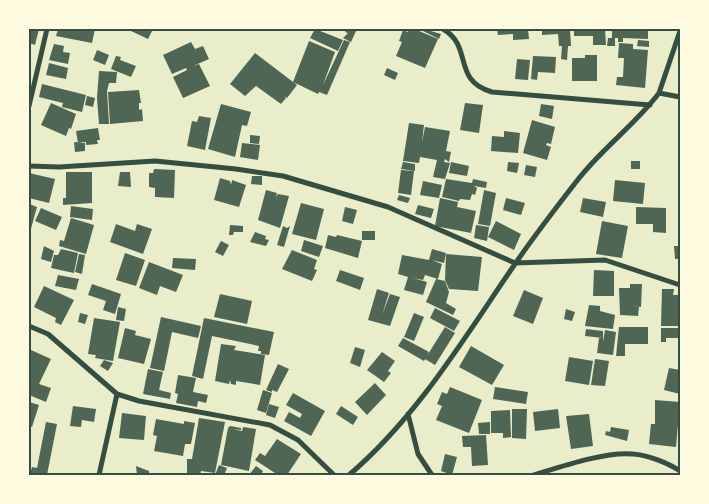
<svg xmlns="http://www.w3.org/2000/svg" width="709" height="504" font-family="Inter,sans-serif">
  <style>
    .building { fill: #4f6655 }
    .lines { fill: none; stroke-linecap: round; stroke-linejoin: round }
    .minor { stroke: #344e41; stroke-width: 5 }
    .neatline { fill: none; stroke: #344e41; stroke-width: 2 }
  </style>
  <rect width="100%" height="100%" fill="#e9edc9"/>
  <path class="building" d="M29 29H39L35 45 29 43Z
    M58 29H95L92 43 56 36Z
    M132 29H153L148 39 131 31Z
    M315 29 343 40 338 51 310 38Z
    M347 29H357L351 42 343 38 348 33 345 32Z
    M409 29H420L419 31 438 39 425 68 396 56 402 42 399 41 403 30 408 32Z
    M424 29 441 34 439 39 423 31Z
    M497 29H528L529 39 513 40V34L498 35Z
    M542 29H570L571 46H559L558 34 542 35Z
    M574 29H605L606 45H593V36H574Z
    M612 29H648V39L623 38V42H618V38H615V46H607L608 38H612Z
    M344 40 350 42 327 95 319 92 318 94 293 82 309 41 335 52 323 85Z
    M638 40 649 41V47L637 46Z
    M191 42 195 49 203 46 209 59 193 66 199 64 210 86 183 98 173 77 187 70 186 68 172 74 163 55Z
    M619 43 633 44V49L648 50 645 88 616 85 617 77H623L624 58H618Z
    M54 44 64 46 63 52 70 53 68 64 49 60Z
    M562 46H568L567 60 561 59Z
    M97 50 109 55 105 65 93 60Z
    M255 53 297 85 287 98 284 96 286 98 281 104 256 86 245 96 230 84Z
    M585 55H597V81H572V58H585Z
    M116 56 121 57 120 60 136 66 131 77 111 69Z
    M533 56 556 57 555 73 538 72 537 80 531 79Z
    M517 59 530 60 528 80 515 79Z
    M49 63 68 68 66 79 46 75Z
    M387 68 398 73 395 80 384 75Z
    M99 71 117 72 116 83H109L107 91 109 124H99L97 98Z
    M42 84 86 95 82 112 62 107 63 103 39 97Z
    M139 90 141 103H139V110L142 109 143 121 110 124 108 92Z
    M87 96 95 98 93 107 85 105Z
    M51 103 76 114 71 129 69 128 66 136 41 125Z
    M465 103 483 105 479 133 460 130Z
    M221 104 251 112 247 126 242 125 235 157 208 149Z
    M541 104 554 106 552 119 539 116Z
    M199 116 211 118 205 150 187 146 192 121 197 122Z
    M532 120 555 127 551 144 547 143 546 145 551 147 547 160 523 153Z
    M409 123 424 125 422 142 425 127 450 131 446 151 451 152 449 162 445 159 444 162 450 163 445 179 433 177 437 160 420 157 419 163 403 161Z
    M98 128 100 140H97L98 144 86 145V142L78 143 76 131Z
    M504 131 520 133 518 153 491 151 492 136 504 137Z
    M250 135 260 136 259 144 250 143Z
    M74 142 85 143V151L75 152Z
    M242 143 260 145 258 160 240 157Z
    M631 161H640V169H631Z
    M403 162 415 164V171L401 169Z
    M451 162 469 166 467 176 449 173Z
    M508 162 519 163 517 173 507 171Z
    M526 165 537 167 535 177 524 175Z
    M154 169 175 170 174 198 155 197V188L149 187V173H153Z
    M401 170 414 171 411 195 398 193Z
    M66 172H92V203L63 205V198H66Z
    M120 172H130L131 187 118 186Z
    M29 173 55 179 49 203 29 198Z
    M252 176H262V185L251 184Z
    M220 178 230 181 231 185 232 180 246 185 239 207 214 200Z
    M446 179 472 183 473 179 487 182 486 188 474 186 477 188 475 195 472 194 470 200 460 199 459 201 442 197Z
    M615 180 645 183 643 204 613 201Z
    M423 181 442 185 439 198 420 195Z
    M266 190 277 193 276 197 278 194 289 196 280 228 258 220Z
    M484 190 496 193 490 226 478 224Z
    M399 195 410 198 408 203 397 200Z
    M440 198 458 202 457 207 476 211 471 233 435 226Z
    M506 198 525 203 521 215 503 210Z
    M583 198 606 202 603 217 580 212Z
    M301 203 324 209 316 240 292 234Z
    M29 204 37 207 29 236Z
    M418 205 434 209 431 218 415 214Z
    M71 206 93 209 92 220 70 217Z
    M345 207 357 210 353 224 342 221Z
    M636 207 666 208V233L653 232V224H636Z
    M41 208 62 217 56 230 35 221Z
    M71 218 94 225 86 254 59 246 60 240 64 241Z
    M496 221 521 234 514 250 488 237Z
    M602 221 628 226 622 258 596 254Z
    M116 224 135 231 137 224 152 229 143 254 110 242Z
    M230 225 243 226V232H234L233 235H229Z
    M476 225 489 227 487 241 474 238Z
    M283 226 287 228 290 226 284 247 277 245Z
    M362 231H375V240H362Z
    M255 232 266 236 265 239 269 240 266 246 250 242Z
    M328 235 336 237 337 235 362 241 358 258 325 248Z
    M304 240 323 246 319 257 301 251Z
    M221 241 229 245 223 256 215 252Z
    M44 246 54 251 51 262 41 259Z
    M674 246H680V259H675Z
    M61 249 78 253 74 273 51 268 54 255H58Z
    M432 249 446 253 444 263 432 260 442 264 438 279 425 275 423 280 413 278 427 282 423 295 404 290 408 277 398 274 402 255 429 260Z
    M292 250 317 260 314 269 317 270 312 281 282 269Z
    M125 253 145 260 136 286 116 280Z
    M79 254 85 255 82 274 75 272Z
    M446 254 482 257 478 291 449 289 445 280Z
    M173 258 196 259 195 270 172 268Z
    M149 262 183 275 176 292 160 286 157 295 139 288Z
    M340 270 364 278 360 290 336 281Z
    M594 270 614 271V296H593Z
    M58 275 79 279 76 290 55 286Z
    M436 279 445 281 449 292 446 303 456 309 453 315 426 302Z
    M92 284 121 294 115 314 103 310 106 301 88 295Z
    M630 284H642L641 307 624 306 639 307 638 316 620 315 619 288H630Z
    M44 286 74 300 61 325 55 322 56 318 34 307Z
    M377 289 389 293 382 315 390 294 400 297 390 326 368 320Z
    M662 289H674L673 295H680V326H661Z
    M524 290 543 298 533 324 513 316Z
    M220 294 252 301 247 324 214 317Z
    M589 305 600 306V311L615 315 613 329 585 326Z
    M118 307 126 309 124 321 116 320Z
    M435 308 460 321 454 331 430 318Z
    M566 309 575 312 572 321 564 319Z
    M80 313 88 315 85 324 78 322Z
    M414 313 424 317 414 341 404 337Z
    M161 317 201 326 198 338 172 332 164 371 150 368Z
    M94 318 120 322 113 361 95 358 96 355 88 354Z
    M204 318 274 332 269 355 261 354V351H258L259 346 212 336 203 379 192 376Z
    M445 327 455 333 435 365 425 359Z
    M619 327H648V344H625V356H616Z
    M125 328 136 331 135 335 151 339 144 364 118 358Z
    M661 328H680V338H666V342H661Z
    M586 329 603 331V338L585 336Z
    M605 330 616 332 613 355 597 353 599 338H603V342Z
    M403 338 429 352 424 361 398 346Z
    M221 344 236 346 234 350 265 355 260 385 236 381V385L231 384 230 380 229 384 215 381Z
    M471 346 504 365 492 385 459 367Z
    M355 347 365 350 360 367 350 363Z
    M31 350 51 359 39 384 51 388 46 402 29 395V351Z
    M382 352 395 361 388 371 391 373 384 382 367 370Z
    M569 357 593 361 589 385 565 381Z
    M595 359 609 361 605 386 591 385Z
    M104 360 113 363 108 371 100 366Z
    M278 364 289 369 277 392 272 390V392L266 390Z
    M669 368 680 370V394L664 390Z
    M148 369 163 372 159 390 171 393 170 399 143 394Z
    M178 375 196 378 193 392 208 395 206 403 198 401 197 407 176 403 178 394 175 393Z
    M375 383 386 395 367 415 355 402Z
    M450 387 482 400 469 433 436 420 442 406 437 404 442 392 447 394Z
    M495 387 528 392 526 404 493 399Z
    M263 390 272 393 266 413 257 410Z
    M293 393 325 411 311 436 284 421 289 412 300 418 302 414 286 405Z
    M655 400 680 402 676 447 649 444 651 424H655Z
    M29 402 39 405 32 427 29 425Z
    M269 404 279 407 275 418 266 415Z
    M73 406 96 409 94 422 82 420 81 427 70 426Z
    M341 406 358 417 353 425 336 414Z
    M512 409H527L526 439 512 438Z
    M558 409 560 428 535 431 533 412Z
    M510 410 511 437 503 438V433H491V411Z
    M122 413 146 416 144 440 119 438Z
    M589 414 593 446 571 449 566 416Z
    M199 418 225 422 215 473 201 471 200 475H187V459H192Z
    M156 419 184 424V421L195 423 191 444H185L183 456 154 451 157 436 153 435Z
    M46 422 57 424 47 475 30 474 32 467 37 468Z
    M490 422V434H479L478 423Z
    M230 426 241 428V430L233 429 242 431 243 427 256 429 249 471 221 465 228 428Z
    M611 427 629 430 627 441 605 435 606 431 610 432Z
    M486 435 488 465 472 466 471 447H463L462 436Z
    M277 439 301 454 287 475H278L255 460 260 453 265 456Z
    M445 454 457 457 452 475 441 471Z
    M219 465 227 468 224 475H215Z
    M136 466 149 471V475H137Z
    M256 466 263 471 261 475H249Z"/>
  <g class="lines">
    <path class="minor" d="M443 29C474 47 451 80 492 92L650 105
      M659 93 680 31
      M29 106 47 29
      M29 166 59 167 155 161 236 169 283 176 388 207 515 263 605 260 680 285
      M29 326 48 334 117 394 99 475
      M117 394 139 401 270 425 298 440 334 475
      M408 414 418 454 432 475
      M349 475C418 416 464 338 515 264 534 236 555 209 576 182 601 149 635 125 659 93L680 97
      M534 475C560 467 606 451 633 454 648 455 668 463 680 471"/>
  </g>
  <rect width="709" height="504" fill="none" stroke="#fefae0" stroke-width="60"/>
  <rect x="30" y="30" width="649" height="444" class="neatline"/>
</svg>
